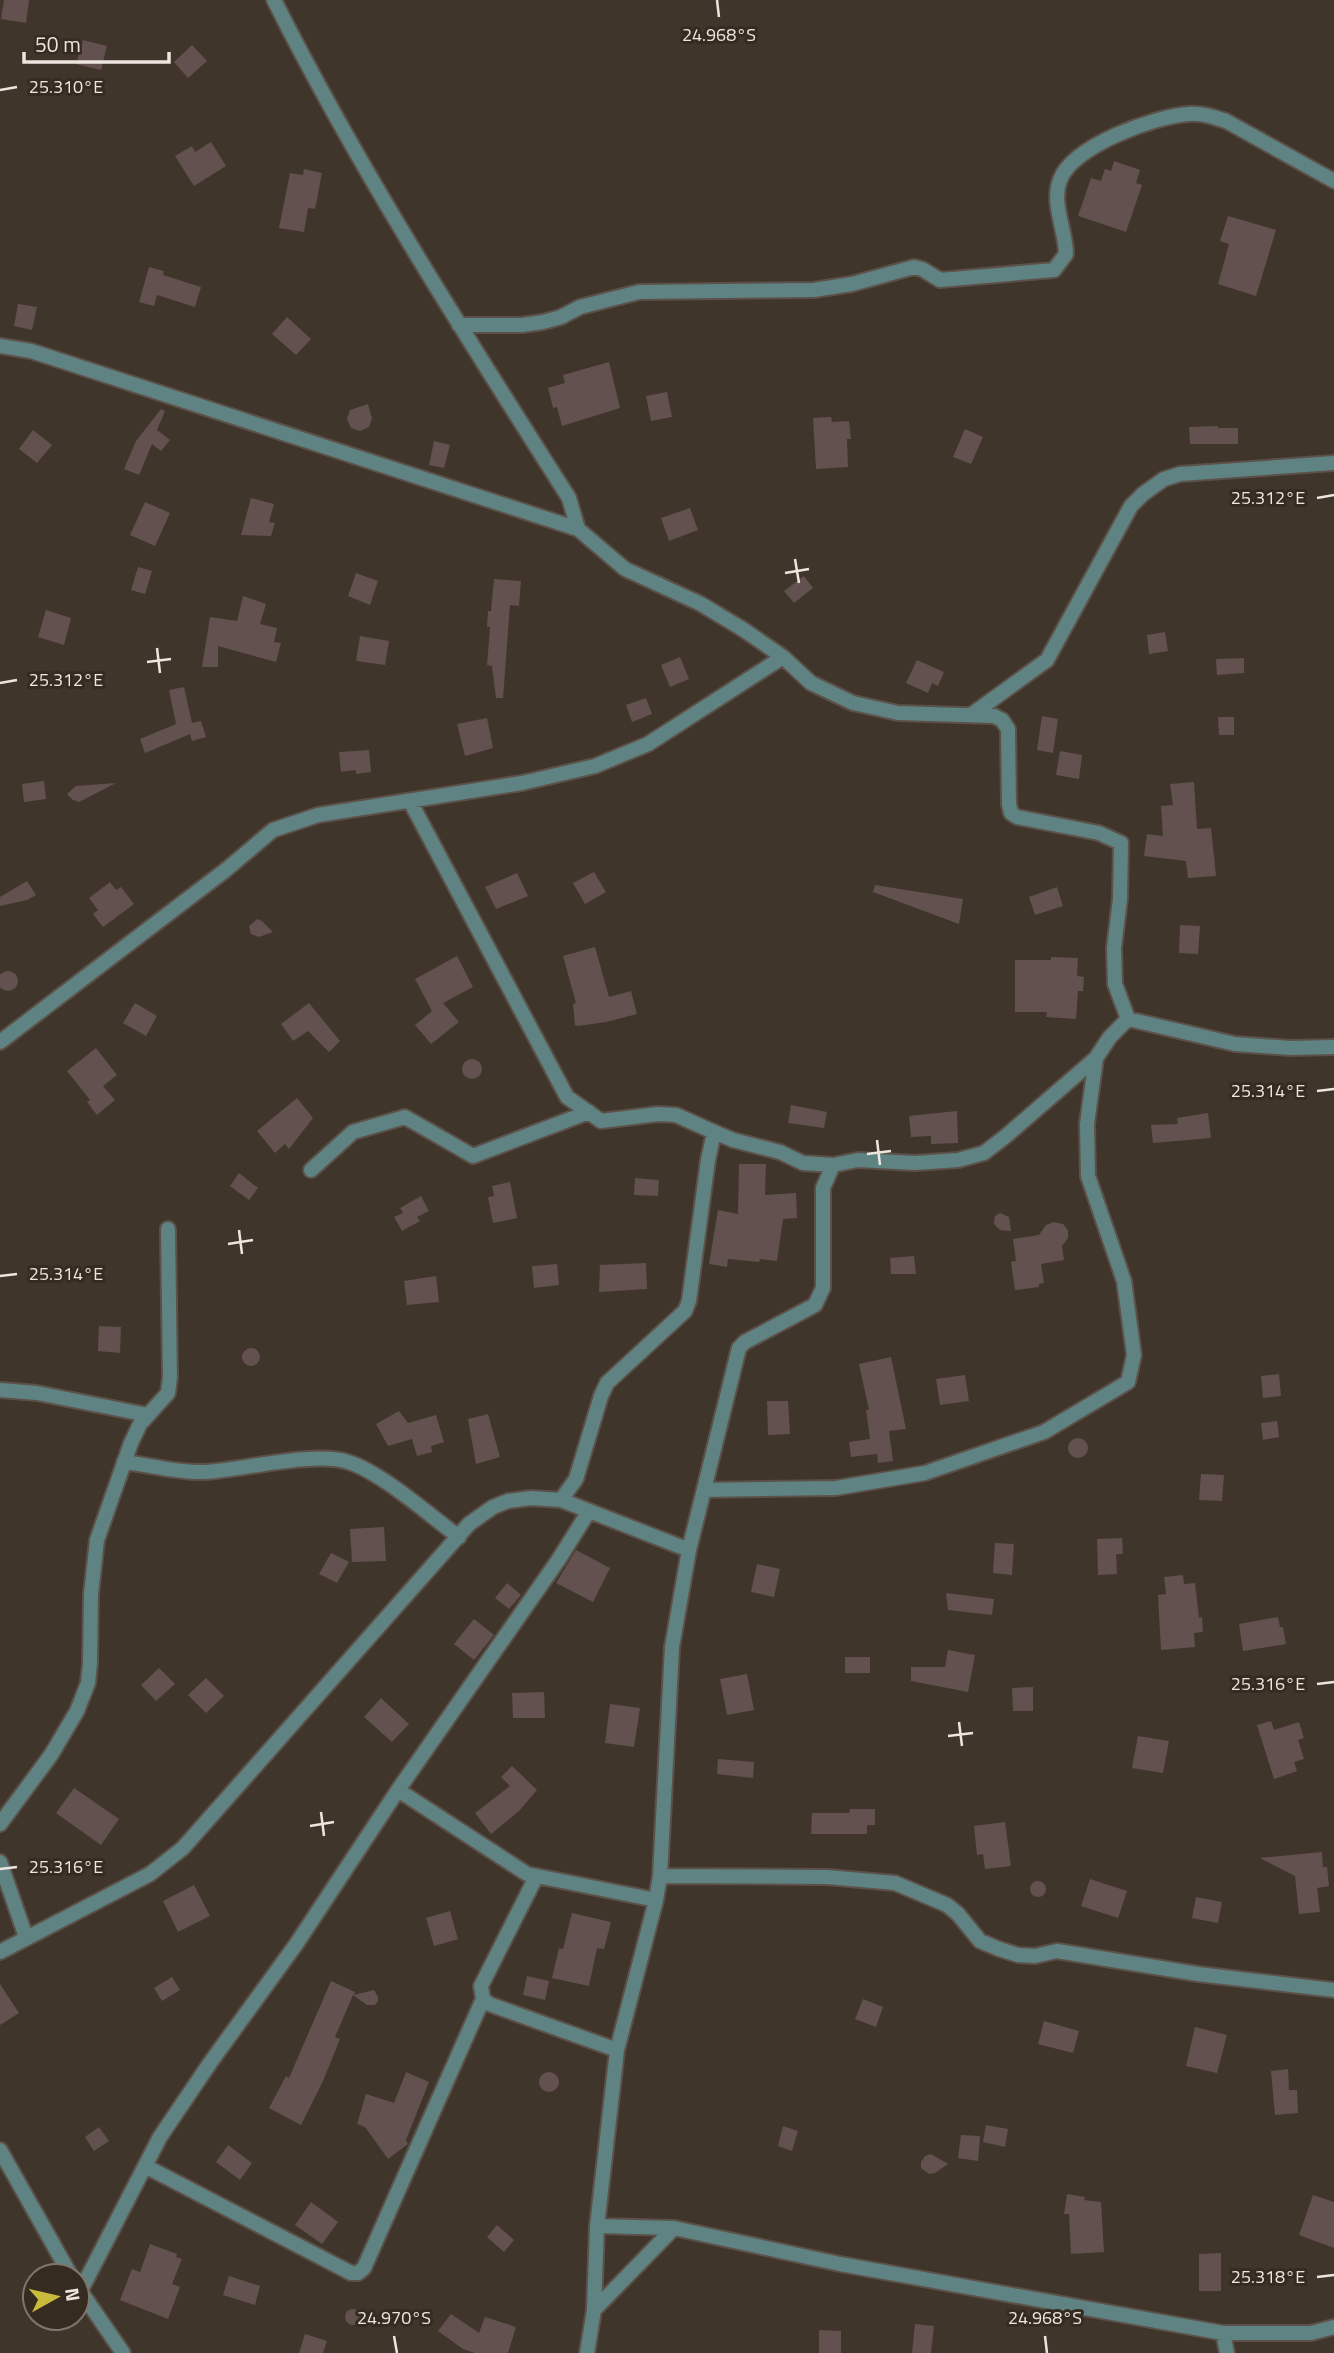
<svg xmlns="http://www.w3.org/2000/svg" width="1334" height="2353" font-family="'Titillium Web',sans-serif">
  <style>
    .building { fill: #62514f }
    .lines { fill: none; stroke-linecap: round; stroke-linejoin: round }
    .street-casing { stroke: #5c5148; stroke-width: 18 }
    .street { stroke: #5f8283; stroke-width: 14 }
    .ticks { fill: none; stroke: #ede6df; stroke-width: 2.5 }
    .ticks-label { font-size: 18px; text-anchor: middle; fill: #ede6df; stroke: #352b21; stroke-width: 6; stroke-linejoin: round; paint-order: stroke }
  </style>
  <rect width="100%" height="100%" fill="#40352b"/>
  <path class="building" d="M4 0H29L26 23 1 19Z
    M83 40 107 46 101 70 76 64Z
    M192 45 207 61 188 78 174 62Z
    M211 142 226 166 194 186 175 156 192 146 195 152Z
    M1114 161 1140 170 1136 183 1142 185 1126 232 1078 216 1091 178 1101 181 1105 169 1111 171Z
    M304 169 322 173 315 209 308 208 304 232 279 228 290 173 303 175Z
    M1228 216 1276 230 1256 296 1218 284 1229 244 1220 241Z
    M149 267 164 271 163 275 201 287 195 307 157 295 154 306 139 302Z
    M18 304 37 307 32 330 14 326Z
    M287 317 311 339 296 355 272 334Z
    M609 362 620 408 562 426 557 407 553 408 548 388 565 383 563 375Z
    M667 392 672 417 651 421 646 396Z
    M368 404 372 418 369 427 360 431 351 428 347 419 350 410Z
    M161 409 165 411 157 430 170 440 161 451 152 444 139 475 124 469 136 441Z
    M831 417 832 422 849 421 851 439H847L848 467 816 469 813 418Z
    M1218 426V428H1238V444H1190L1189 427Z
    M965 429 983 437 971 464 953 457Z
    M33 430 52 445 37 463 19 449Z
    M434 441 450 445 444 468 429 465Z
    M251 498 274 504 269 522 275 523 271 536 241 535Z
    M145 502 170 513 155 546 130 535Z
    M690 508 698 530 669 541 661 518Z
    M138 567 152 571 145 594 131 590Z
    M356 573 378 581 370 605 348 596Z
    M804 576 813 588 794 603 784 591Z
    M494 579 521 581 519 606 510 605 503 698H496L492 666 487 665 490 627H487L488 611H491Z
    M243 596 266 604 260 624 277 628 274 642 281 643 276 662 218 646V667H202L210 617 237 621Z
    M46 610 71 618 64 645 38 637Z
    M1165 632 1168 651 1149 654 1147 635Z
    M360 636 389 641 385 665 356 661Z
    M680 657 689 679 670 687 661 665Z
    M1244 658V673L1217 675 1216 659Z
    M917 660 944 672 938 686 932 683 928 693 906 683Z
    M184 687 192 723 201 721 206 737 192 741 190 734 145 753 140 739 176 724 169 690Z
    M646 698 652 714 632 722 626 705Z
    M1042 716 1058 719 1053 753 1037 750Z
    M1218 717H1234V735H1219Z
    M487 718 493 748 465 756 457 724Z
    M369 750 371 772 356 774V770L341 772 339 752Z
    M1060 751 1082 755 1079 779 1056 775Z
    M44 781 46 799 24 802 22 784Z
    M1194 782 1197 829 1211 828 1216 876 1188 878 1186 861 1144 856 1147 834 1163 836 1161 806 1173 805 1170 784Z
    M116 783 79 802 73 800 67 794 76 786Z
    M594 872 606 892 585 904 573 883Z
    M517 873 528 896 496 909 485 887Z
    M27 881 36 895 27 900 0 906V897Z
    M110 882 116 890 121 887 134 904 103 927 93 914 98 910 89 898Z
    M875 885 963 899 959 924 873 892Z
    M1057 887 1063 906 1035 915 1029 897Z
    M257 919 262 921 273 932 259 937 251 934 249 926Z
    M1180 925 1200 926 1198 954 1179 953Z
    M595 947 609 997 631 991 637 1014 606 1022 578 1026 575 1025 573 1004 576 1003 563 956Z
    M457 956 473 987 443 1003 459 1022 431 1044 415 1025 432 1011 415 979Z
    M1051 957 1078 958 1077 976 1084 977 1083 991H1078L1076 1019 1046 1017 1047 1012H1015V960H1051Z
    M-2 981a10 10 0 1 1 20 0a10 10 0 1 1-20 0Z
    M135 1003 157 1016 146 1036 123 1023Z
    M309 1003 340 1041 329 1052 308 1031 293 1041 281 1024Z
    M96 1048 117 1075 103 1086 115 1100 97 1115 87 1102 90 1100 67 1071Z
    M462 1069a10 10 0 1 1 20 0a10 10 0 1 1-20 0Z
    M297 1098 313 1118 289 1149 285 1144 275 1153 257 1131Z
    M791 1105 827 1112 824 1128 788 1123Z
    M957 1111 958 1143 931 1144V1136L911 1137 909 1116Z
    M1208 1113 1211 1138 1153 1143 1151 1125 1178 1124 1177 1118Z
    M739 1164H766L765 1195 796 1193 797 1218 783 1219 777 1261 760 1259 759 1262 728 1259 727 1267 709 1264 718 1210 738 1214Z
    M239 1173 258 1188 249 1200 230 1186Z
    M635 1178 659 1180 658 1196 634 1195Z
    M510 1182 517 1218 493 1223 488 1197 494 1196 492 1186Z
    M421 1196 429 1211 417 1217 420 1221 402 1231 394 1217 403 1213 400 1208Z
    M1000 1213 1009 1217 1011 1231 1000 1230 994 1224 995 1216Z
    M1054 1222 1063 1224 1068 1230V1238L1062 1246 1064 1260 1041 1264 1044 1283 1039 1284V1287L1015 1290 1011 1262 1016 1261 1013 1239 1039 1235 1046 1225Z
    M914 1256 916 1274H891L890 1258Z
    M646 1263 647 1289 599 1292 600 1265Z
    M557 1264 559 1285 534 1288 532 1266Z
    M436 1276 439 1302 407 1305 404 1281Z
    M99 1326 121 1327 120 1353 98 1351Z
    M242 1357a9 9 0 1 1 18 0a9 9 0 1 1-18 0Z
    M891 1357 906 1429 889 1431 893 1461 878 1463 877 1454 851 1457 849 1442 870 1439 866 1410H869L859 1364Z
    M1279 1374 1281 1396 1263 1398 1261 1376Z
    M965 1375 969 1401 940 1405 936 1379Z
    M767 1401H788L790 1434 768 1435Z
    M399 1411 408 1423 436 1415 444 1442 431 1446 432 1452 417 1456 412 1439 388 1446 376 1424Z
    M488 1414 500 1457 476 1464 468 1419Z
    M1277 1421 1279 1437 1263 1440 1261 1423Z
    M1068 1448a10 10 0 1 1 20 0a10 10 0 1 1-20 0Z
    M1201 1474 1224 1475 1222 1501 1199 1500Z
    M384 1527 386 1561 352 1562 350 1529Z
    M1122 1538 1123 1554H1116L1117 1574 1098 1575 1097 1539Z
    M995 1543 1014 1544 1012 1575 993 1573Z
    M576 1550 610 1568 593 1602 556 1583Z
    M331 1553 349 1562 337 1583 319 1574Z
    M757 1564 780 1569 774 1597 751 1592Z
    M1183 1575 1184 1584 1195 1583 1199 1618 1202 1617 1203 1632 1194 1633 1195 1647 1161 1650 1158 1595 1166 1594 1164 1577Z
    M507 1583 521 1595 509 1609 495 1598Z
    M946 1593 994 1599 992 1615 948 1610Z
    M1278 1617 1280 1627H1283L1286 1644 1243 1651 1239 1624Z
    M474 1619 494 1635 474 1660 454 1644Z
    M948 1650 975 1655 968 1692 911 1681V1667H945Z
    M845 1657H870V1673H845Z
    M159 1668 175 1684 156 1701 141 1685Z
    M747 1674 754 1710 727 1715 720 1679Z
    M206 1678 224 1696 206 1713 188 1695Z
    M1033 1687V1711H1013L1012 1688Z
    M544 1692 545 1718H513L512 1693Z
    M381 1698 409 1724 392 1742 364 1717Z
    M610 1704 640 1708 634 1747 605 1743Z
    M1271 1721 1274 1730 1299 1722 1304 1738 1298 1740 1304 1759 1294 1762 1297 1771 1274 1779 1257 1725Z
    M1138 1736 1169 1741 1163 1773 1132 1768Z
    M718 1759 754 1762 753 1778 717 1774Z
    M512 1766 537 1790 519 1811 491 1834 475 1813 510 1786 501 1777Z
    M74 1788 119 1819 101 1845 56 1813Z
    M850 1809H875V1825H867V1834H811L812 1813H849Z
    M1005 1822 1011 1866 985 1869 983 1854 977 1855 974 1826Z
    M1322 1852 1323 1867H1327L1329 1886 1317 1888 1320 1912 1299 1914 1295 1876 1260 1858Z
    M1090 1879 1127 1891 1118 1918 1081 1906Z
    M1030 1889a8 8 0 1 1 16 0a8 8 0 1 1-16 0Z
    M194 1885 210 1916 178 1932 163 1901Z
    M1196 1897 1222 1902 1218 1923 1192 1918Z
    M450 1911 458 1939 434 1946 426 1918Z
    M572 1913 611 1922 604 1949 597 1948 589 1986 552 1978 559 1948 563 1949Z
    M527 1976 549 1981 545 2000 523 1995Z
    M172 1977 180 1990 162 2001 154 1988Z
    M331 1981 355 1992 354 1995 374 1990 378 1997V2001L375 2005H367L353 1995 335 2037 340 2039 323 2081 301 2125 269 2108 286 2076 289 2078Z
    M0 1984 19 2013 0 2025Z
    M863 1999 883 2007 876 2027 855 2019Z
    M1044 2021 1079 2031 1073 2053 1038 2044Z
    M1195 2027 1227 2035 1217 2073 1186 2066Z
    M1288 2069 1289 2090H1297L1298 2113 1275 2115 1271 2071Z
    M406 2072 429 2082 406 2140 408 2144 388 2159 365 2127 357 2124 366 2094 394 2103Z
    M539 2082a10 10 0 1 1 20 0a10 10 0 1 1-20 0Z
    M986 2125 1008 2129 1005 2147 983 2142Z
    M783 2126 798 2131 792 2151 778 2146Z
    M99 2127 109 2141 94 2151 85 2137Z
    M961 2135 980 2136 978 2161 958 2158Z
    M228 2145 252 2163 240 2180 216 2162Z
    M931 2154 948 2164 935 2173 929 2174 921 2168V2162L925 2156Z
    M1067 2194 1085 2197 1084 2200 1101 2202 1104 2252 1071 2254 1069 2214H1064Z
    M1313 2195 1334 2202V2248L1299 2235Z
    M311 2202 338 2222 322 2244 295 2225Z
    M497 2225 514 2240 504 2252 487 2237Z
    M150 2244 177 2254 176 2257 182 2259 172 2284 180 2287 168 2319 120 2300 132 2269 140 2272Z
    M1221 2253V2291H1199V2254Z
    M229 2276 260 2286 255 2305 223 2295Z
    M345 2317a8 8 0 1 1 16 0a8 8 0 1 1-16 0Z
    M451 2314 479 2333 485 2317 516 2327 508 2353H475L463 2349 438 2331Z
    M915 2324 934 2326 931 2353H912Z
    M819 2330 841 2331V2353H819Z
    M305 2334 327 2341 323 2353H299Z"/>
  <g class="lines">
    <defs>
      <path id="street" d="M274 0C361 173 466 336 569 498L578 529 625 569 701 604 744 630 783 657 811 683 853 703 898 713 994 716 1002 720 1008 729 1009 804 1011 813 1017 817 1099 833 1121 843 1120 899 1114 948 1115 984 1128 1019
        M459 325H522L543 322 561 317 580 307 639 292 814 290 852 284 914 267 922 269 940 280 1054 270 1066 254C1066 231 1051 203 1060 180 1072 146 1155 116 1189 114 1202 113 1214 117 1226 121L1334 181
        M0 346 31 351 578 529
        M971 715 1047 660 1131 506 1143 494 1164 479 1180 474 1334 463
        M410 801 567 1097 601 1121 658 1114 676 1115 714 1132
        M0 1042 227 869 273 830 318 815 522 783 595 766 648 744 783 657
        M311 1170 353 1132 405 1117 473 1156 589 1112
        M0 1390 37 1393 148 1415
        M124 1462C150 1465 178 1473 204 1472 241 1470 316 1451 348 1462 381 1472 429 1515 459 1537
        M704 1490 836 1488 925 1473 1044 1432 1128 1382 1134 1355 1124 1281 1088 1176 1087 1124 1096 1058
        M561 1500 576 1479 601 1396 607 1383 685 1311 689 1301 708 1160 714 1132 733 1140 780 1152 803 1163 833 1165
        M398 1790 527 1874 656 1900
        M0 1824 51 1755 77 1711 88 1683 90 1664 91 1594 97 1540 131 1443 140 1424 168 1393 170 1377 168 1229
        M0 1862 26 1937
        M660 1876 827 1877 895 1883 947 1905 958 1914 980 1941 999 1949 1018 1955 1035 1956 1057 1951 1198 1974 1334 1990
        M0 1952 150 1874 183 1848 469 1524 493 1507 508 1501 531 1498 561 1500 689 1550
        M483 1999 489 2004 617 2050
        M0 2150 71 2276
        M145 2166 351 2273H358L364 2268 483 1999 481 1986 536 1877
        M597 2226 674 2228 840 2264 1223 2333H1311L1334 2327
        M77 2286 123 2353
        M80 2292 160 2137 210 2063 297 1943 398 1790 559 1559 589 1511
        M594 2310 674 2228
        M1223 2333 1227 2353
        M587 2353 594 2310 597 2226 617 2050 656 1900 660 1876 672 1647 689 1550 739 1348 745 1342 815 1305 823 1288V1188L833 1165 858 1160 915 1163 958 1160 984 1153 1006 1136 1096 1058 1110 1037 1128 1019 1235 1044 1291 1048 1334 1047"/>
    </defs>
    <use href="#street" class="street-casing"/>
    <use href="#street" class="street"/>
  </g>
  <path class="ticks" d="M717 0 719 17M0 90 17 87M1317 498 1334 495M795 559 799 583M785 573 809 569M157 648 160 673M147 662 171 659M0 683 17 680M1317 1091 1334 1089M877 1140 880 1165M867 1154 891 1151M239 1230 242 1254M228 1244 253 1240M0 1276 17 1274M1317 1684 1334 1682M959 1722 962 1746M948 1736 973 1733M321 1812 324 1836M310 1826 334 1822M0 1869 17 1867M1317 2277 1334 2275M394 2336 397 2353M1045 2336 1047 2353"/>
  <g class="ticks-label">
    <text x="719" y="41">24.968°S</text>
    <text x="66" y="93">25.310°E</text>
    <text x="1268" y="504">25.312°E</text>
    <text x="66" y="686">25.312°E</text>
    <text x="1268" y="1097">25.314°E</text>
    <text x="66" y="1280">25.314°E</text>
    <text x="1268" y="1690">25.316°E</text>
    <text x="66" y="1873">25.316°E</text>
    <text x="1268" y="2283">25.318°E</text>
    <text x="394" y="2324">24.970°S</text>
    <text x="1045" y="2324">24.968°S</text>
  </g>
  <g transform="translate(56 2297) rotate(82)"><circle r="33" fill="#352b21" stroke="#7f766d" stroke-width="2"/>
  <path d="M0-5L12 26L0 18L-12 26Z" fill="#c9bb3a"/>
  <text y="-10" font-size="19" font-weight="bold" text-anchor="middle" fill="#ede6df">N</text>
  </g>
  <path d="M24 52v10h145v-10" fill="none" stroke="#ede6df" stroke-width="3.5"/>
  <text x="35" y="52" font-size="21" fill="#ede6df" stroke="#352b21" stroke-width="5" paint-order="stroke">50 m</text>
</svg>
